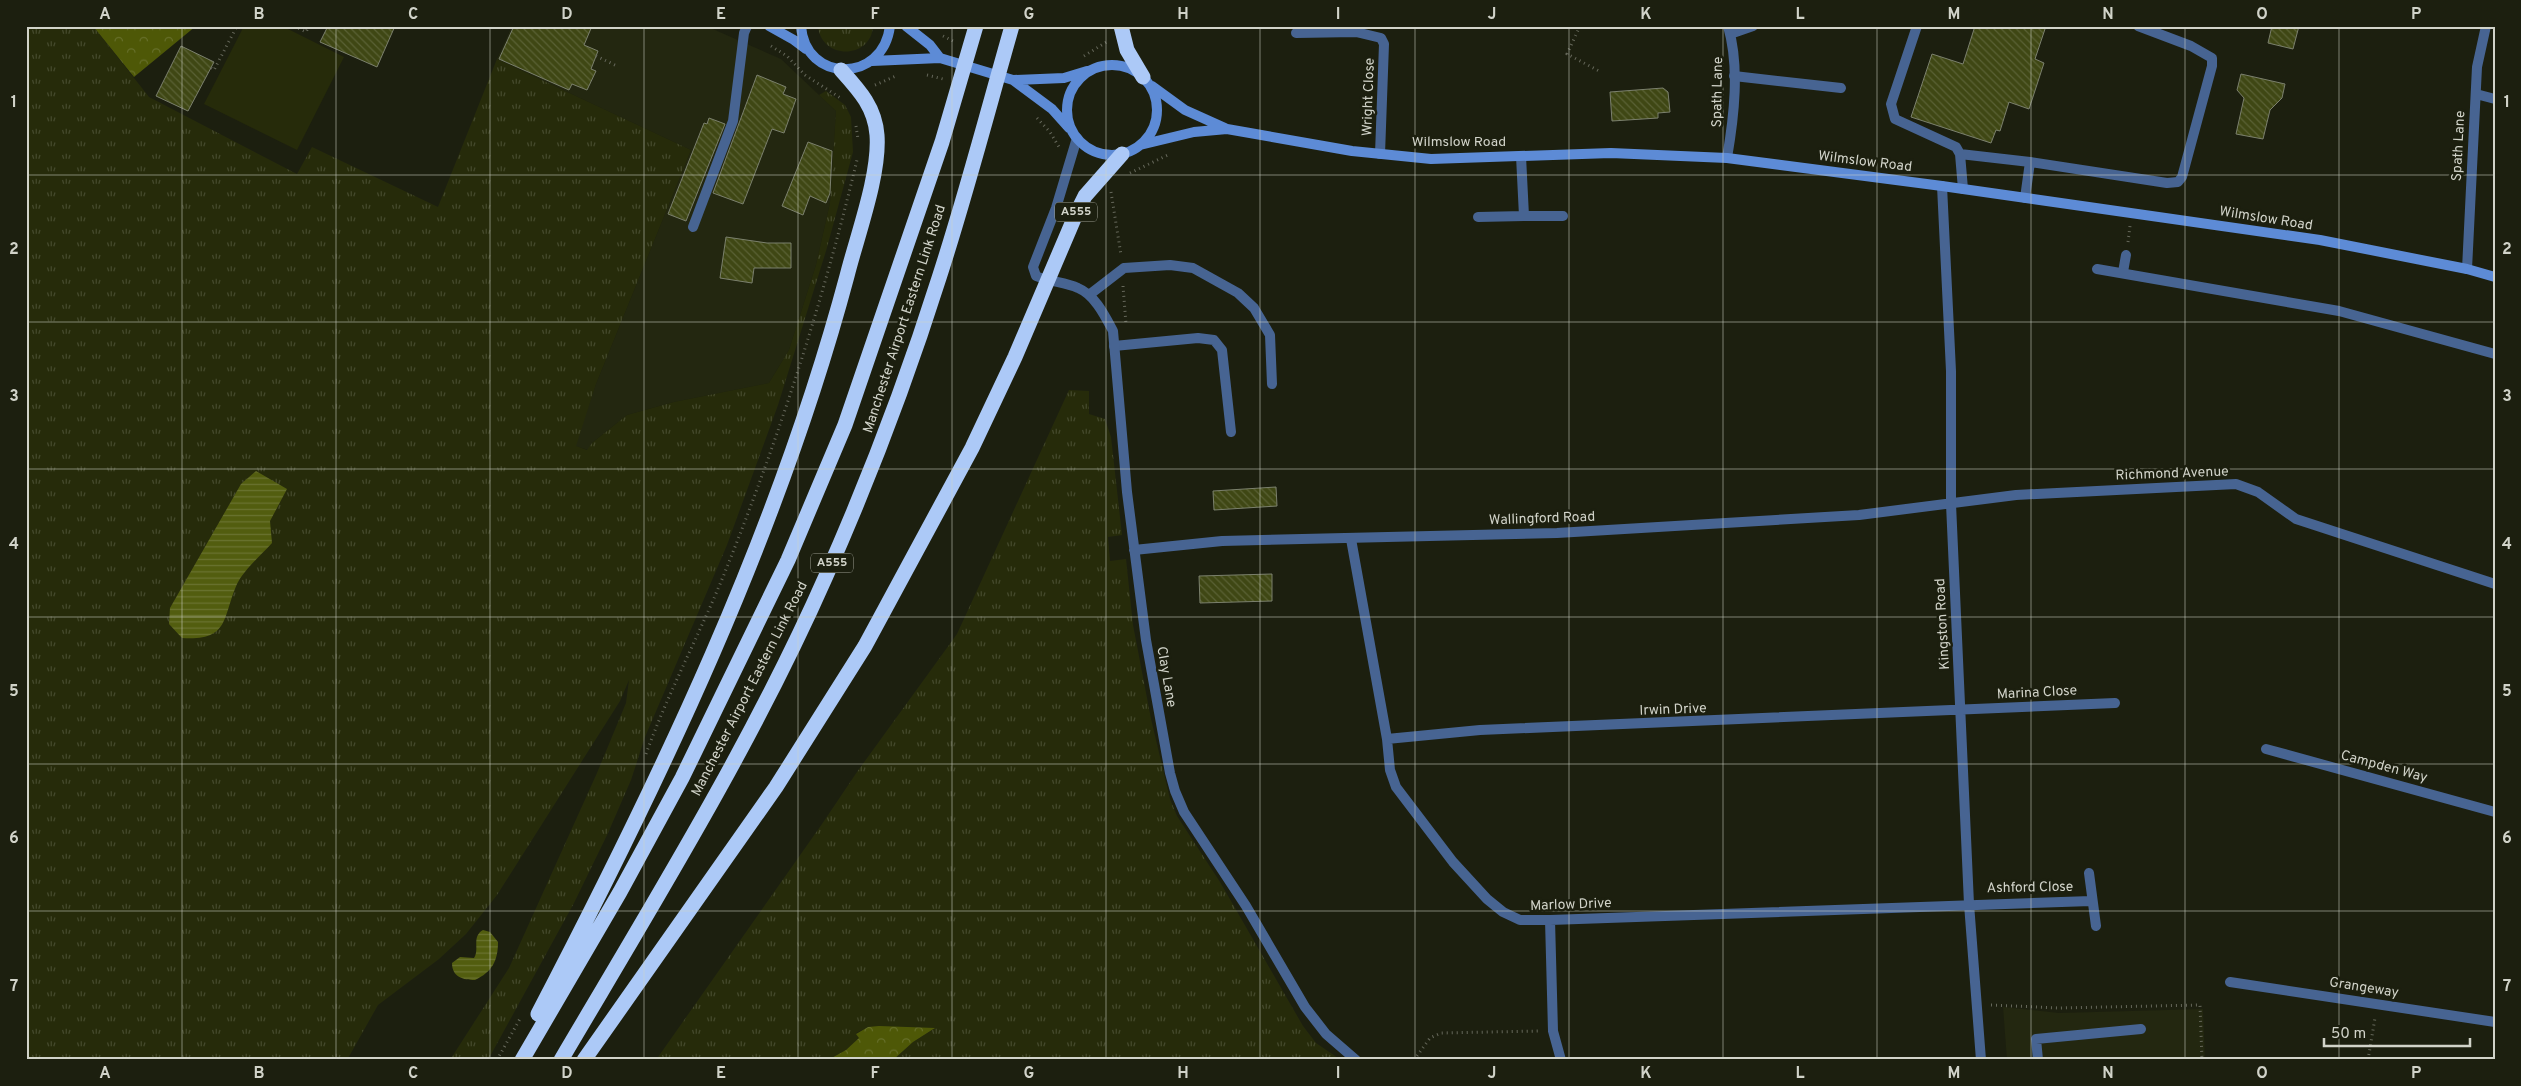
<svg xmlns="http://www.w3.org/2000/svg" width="2521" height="1086" font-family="Overpass,sans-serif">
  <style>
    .built { fill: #232710 }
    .grass { fill: url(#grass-tufts) }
    .forest { fill: url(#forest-crowns) }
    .garden { fill: #262b0a }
    .water { fill: url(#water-rules) }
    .building { fill: url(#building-back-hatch); stroke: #7b806d }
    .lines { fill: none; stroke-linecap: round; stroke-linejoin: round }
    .path { stroke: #66685b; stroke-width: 3; stroke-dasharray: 1 4; stroke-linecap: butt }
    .lane { stroke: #476492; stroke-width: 10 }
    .street { stroke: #476492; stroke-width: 10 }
    .secondary { stroke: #5d8bd6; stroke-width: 10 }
    .highway { stroke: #acc9f7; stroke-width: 15 }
    .grid { fill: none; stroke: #d1d3c9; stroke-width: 1; stroke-opacity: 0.55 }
    .labels { text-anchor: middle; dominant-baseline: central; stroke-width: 5; stroke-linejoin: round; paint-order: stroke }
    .shield { fill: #1c1f0f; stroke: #9b9d91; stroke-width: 1 }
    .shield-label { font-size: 12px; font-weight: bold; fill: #d1d3c9 }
    .street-label { font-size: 14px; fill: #d1d3c9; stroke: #1c1f0f }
    .neatline { fill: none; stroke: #d1d3c9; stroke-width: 2 }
    .grid-label { font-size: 16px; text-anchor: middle; font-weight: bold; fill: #d1d3c9 }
  </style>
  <defs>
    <pattern id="grass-tufts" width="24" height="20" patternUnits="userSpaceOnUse" patternTransform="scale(1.25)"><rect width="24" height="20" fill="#262b0a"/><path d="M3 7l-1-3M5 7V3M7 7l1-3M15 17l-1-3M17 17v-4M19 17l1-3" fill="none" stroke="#44492c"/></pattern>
    <pattern id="forest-crowns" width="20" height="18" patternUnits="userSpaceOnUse" patternTransform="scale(1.25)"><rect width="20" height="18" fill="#4e5807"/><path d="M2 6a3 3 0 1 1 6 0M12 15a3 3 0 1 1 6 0" fill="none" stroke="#666f2a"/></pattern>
    <pattern id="water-rules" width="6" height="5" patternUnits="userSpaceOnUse" patternTransform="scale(1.25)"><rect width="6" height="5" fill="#525d0f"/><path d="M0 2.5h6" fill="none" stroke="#6a7331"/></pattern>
    <pattern id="building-back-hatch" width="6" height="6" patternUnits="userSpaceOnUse" patternTransform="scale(1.25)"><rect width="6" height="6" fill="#3f4714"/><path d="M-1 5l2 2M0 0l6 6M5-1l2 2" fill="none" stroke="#5a6135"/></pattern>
  </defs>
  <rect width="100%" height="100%" fill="#1c1f0f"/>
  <path class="built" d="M512 26H706L781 59 836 111 830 203 816 265 789 350 769 383 674 402 627 415 592 443 588 450 575 446 596 384 691 150 497 59Z
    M2003 1007 2059 1013 2203 1009 2205 1060H2007Z"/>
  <path class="grass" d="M26 26H93L149 97 297 174 312 147 438 207 497 59 691 150 596 384 576 446 587 450 592 443 627 415 674 402 769 383 789 350 816 265 830 203 836 111 819 95 826 91 845 105 851 117 853 152 826 251 778 405 727 545 645 737 631 780 608 833 574 903 488 1060H450L509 968 597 773 626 703 629 680 620 701 497 895 466 934 439 959 378 1005 347 1060H26Z
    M818 26H873C871 60 821 60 818 26Z
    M1069 390 1089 391V414L1105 419 1111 437 1122 535 1108 537 1110 561 1126 559 1133 625 1151 719 1170 799 1177 816 1220 882 1303 1026 1316 1043 1341 1060H893L913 1042 934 1029 868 1027 856 1033 860 1038 846 1050 828 1060H656L822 824 857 772 957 634Z"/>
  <path class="forest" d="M93 26H196L134 77Z
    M879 1026 935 1028 913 1042 893 1060H828L846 1050 859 1038 856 1034 868 1027Z"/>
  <path class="garden" d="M244 26H282L344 57 297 150 204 104Z"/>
  <path class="water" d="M256 471 287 489 270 521 272 543C261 555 244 570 237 584 222 618 230 641 182 638L169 624 170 608 241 484Z
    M483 930 490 932 498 942C498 961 492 972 475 980 463 980 452 977 452 963L460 957 474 958C480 949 471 937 483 930Z"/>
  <path class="building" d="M328 26H395L377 67 320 42Z
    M514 26H592L584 45 598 51 591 69 596 71 587 90 572 84 569 90 499 59Z
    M1975 26H2046L2035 59 2044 63 2029 109 2009 102 2000 131 1996 130 1991 143 1911 117 1932 54 1963 64Z
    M2272 26H2299L2293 49 2268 43Z
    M181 46 214 62 188 111 156 96Z
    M2241 74 2285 84 2282 98 2270 110 2263 139 2236 134 2244 98 2237 90Z
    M757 75 786 87 783 94 796 99 784 133 772 129 743 204 713 193Z
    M1663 88 1668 92 1670 112 1658 113V118L1612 121 1610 92Z
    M709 118 725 124 686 221 668 214 704 123 707 124Z
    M808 142 832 151 830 193 826 203 810 196 803 215 782 206Z
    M726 237 767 243H791V268H754L752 283 720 278Z
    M1276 487 1277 506 1214 510 1213 491Z
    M1272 574V601L1200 603 1199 576Z"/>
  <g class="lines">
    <path class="path" d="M294 26 306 32 309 26
      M1580 26 1567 54 1599 71
      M943 36 955 42
      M771 46 787 56 805 75 842 99
      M596 56 617 66
      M1084 56 1108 41
      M211 68 214 70 237 26
      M927 75 943 79
      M875 85 896 76
      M1037 118 1050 132 1059 147
      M856 126 858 139
      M1130 173 1170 154
      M1111 192 1121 255
      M2128 242 2130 226
      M1123 286 1126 324
      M646 754C669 690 702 630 727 567 780 435 824 298 857 160
      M1991 1005 2059 1008 2200 1005 2202 1060
      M497 1060 521 1017
      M1414 1060 1430 1038 1441 1033 1539 1031
      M2368 1060 2375 1018"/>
    <path class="lane" d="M1917 26 1891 104 1895 119 1956 147 1960 154 1963 189
      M1296 33 1356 32 1381 38 1384 44 1380 154
      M1734 76 1841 88
      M1960 154 2030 162
      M2025 198 2030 162 2167 183 2178 182 2182 177 2212 66V58L2191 46 2138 26
      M1524 216H1563
      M1478 217 1524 216 1521 156
      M693 227 733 121 744 33 747 26
      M2123 272 2126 255
      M1114 346 1198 338 1214 340 1222 350 1231 432
      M2038 1060 2036 1039 2141 1029"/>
    <path class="street" d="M1730 34 1753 26
      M2476 94 2495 99
      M1077 138 1056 208 1033 267 1036 276C1050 282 1065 282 1078 288 1095 295 1105 316 1113 331L1127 492 1146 640 1170 773 1175 791 1184 812 1246 906 1305 1007 1326 1034 1356 1060
      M1727 158C1734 117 1740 67 1728 26
      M1942 186 1951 371V504L1969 904 1981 1060
      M2097 269 2339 311 2495 354
      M2467 269 2477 67 2486 26
      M1089 295 1124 268 1170 265 1193 268 1238 293 1254 308 1270 335 1272 384
      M1351 539 1387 739 1390 770 1396 787 1453 862 1487 899 1503 912 1520 920H1550L2091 901
      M1134 550 1222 541 1557 533 1859 515 2016 495 2236 484 2258 492 2296 519 2495 584
      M1387 739 1480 730 2115 703
      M2266 749 2495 812
      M2089 873 2096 926
      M1550 920 1553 1031 1561 1060
      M2230 982 2495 1022"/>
    <path class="secondary" d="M769 26 794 40 806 49
      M801 26C805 83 883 84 890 26
      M906 26 930 45 940 58
      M872 61 940 58 1013 80 1064 78 1087 71
      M1067 110a45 45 0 1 1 90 0a45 45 0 1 1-90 0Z
      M1013 80 1052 109 1069 128
      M1152 86 1185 110 1225 128
      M1140 145 1194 132 1227 129 1352 151 1431 159 1611 153 1727 158 1942 186 2320 240 2467 269 2495 277"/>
    <path class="highway" d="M1121 26 1127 50 1143 77
      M538 1014C661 778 778 534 847 276 857 236 880 175 877 135 875 107 859 90 841 70
      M522 1060 620 892 682 778 788 560 845 425 942 142 976 26
      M561 1060C654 902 752 744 826 576 869 479 907 379 939 278 966 195 988 110 1012 26
      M584 1060 776 787 865 646 972 448 1015 357 1076 214 1085 196 1122 154"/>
  </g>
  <path class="grid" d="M182 26V1060M336 26V1060M490 26V1060M644 26V1060M798 26V1060M952 26V1060M1106 26V1060M1260 26V1060M1415 26V1060M1569 26V1060M1723 26V1060M1877 26V1060M2031 26V1060M2185 26V1060M2339 26V1060M26 175H2495M26 322H2495M26 469H2495M26 617H2495M26 764H2495M26 911H2495"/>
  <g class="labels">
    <g class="shield">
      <rect x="1055" y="202.5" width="42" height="19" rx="4"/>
      <rect x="811" y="553.5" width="42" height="19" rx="4"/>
    </g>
    <g class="shield-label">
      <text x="1076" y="212">A555</text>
      <text x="832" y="563">A555</text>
    </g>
    <g class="street-label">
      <text transform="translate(1718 92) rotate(-89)">Spath Lane</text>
      <text transform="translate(1369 97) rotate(-88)">Wright Close</text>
      <text x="1459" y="142">Wilmslow Road</text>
      <text transform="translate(2459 146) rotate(-87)">Spath Lane</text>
      <text transform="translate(1865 162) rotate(7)">Wilmslow Road</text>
      <text transform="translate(2266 219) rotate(9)">Wilmslow Road</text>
      <text transform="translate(905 319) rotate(-72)">Manchester Airport Eastern Link Road</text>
      <text transform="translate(2172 474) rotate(-2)">Richmond Avenue</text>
      <text transform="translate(1542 519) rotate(-2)">Wallingford Road</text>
      <text transform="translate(1943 624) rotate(-93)">Kingston Road</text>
      <text transform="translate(1166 677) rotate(80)">Clay Lane</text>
      <text transform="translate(750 689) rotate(-63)">Manchester Airport Eastern Link Road</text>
      <text transform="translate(2037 693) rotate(-3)">Marina Close</text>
      <text transform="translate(1673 710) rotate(-2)">Irwin Drive</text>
      <text transform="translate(2384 767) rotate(15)">Campden Way</text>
      <text transform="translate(2030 888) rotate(-1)">Ashford Close</text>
      <text transform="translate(1571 905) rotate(-2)">Marlow Drive</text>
      <text transform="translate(2364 988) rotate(9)">Grangeway</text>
    </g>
  </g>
  <rect width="2521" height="1086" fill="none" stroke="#1c1f0f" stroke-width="55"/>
  <path d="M2324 1038v8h146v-8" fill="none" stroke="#d1d3c9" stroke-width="2.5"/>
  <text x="2331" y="1038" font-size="15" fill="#d1d3c9" stroke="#1c1f0f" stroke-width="4" paint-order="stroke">50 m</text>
  <rect x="28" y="28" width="2466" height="1030" class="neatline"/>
  <g class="grid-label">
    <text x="105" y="19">A</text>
    <text x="259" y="19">B</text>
    <text x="413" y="19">C</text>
    <text x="567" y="19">D</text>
    <text x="721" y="19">E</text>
    <text x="875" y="19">F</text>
    <text x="1029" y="19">G</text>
    <text x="1183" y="19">H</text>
    <text x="1338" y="19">I</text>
    <text x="1492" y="19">J</text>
    <text x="1646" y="19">K</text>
    <text x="1800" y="19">L</text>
    <text x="1954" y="19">M</text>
    <text x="2108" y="19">N</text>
    <text x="2262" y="19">O</text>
    <text x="2416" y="19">P</text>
    <text x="14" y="107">1</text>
    <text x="2507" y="107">1</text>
    <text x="14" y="254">2</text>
    <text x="2507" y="254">2</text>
    <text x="14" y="401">3</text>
    <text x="2507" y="401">3</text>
    <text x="14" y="549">4</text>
    <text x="2507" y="549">4</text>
    <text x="14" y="696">5</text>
    <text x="2507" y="696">5</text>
    <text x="14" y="843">6</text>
    <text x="2507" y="843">6</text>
    <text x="14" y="991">7</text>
    <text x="2507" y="991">7</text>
    <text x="105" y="1078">A</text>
    <text x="259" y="1078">B</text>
    <text x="413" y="1078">C</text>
    <text x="567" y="1078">D</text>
    <text x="721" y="1078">E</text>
    <text x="875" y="1078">F</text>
    <text x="1029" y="1078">G</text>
    <text x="1183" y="1078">H</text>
    <text x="1338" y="1078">I</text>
    <text x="1492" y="1078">J</text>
    <text x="1646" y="1078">K</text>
    <text x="1800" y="1078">L</text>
    <text x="1954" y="1078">M</text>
    <text x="2108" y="1078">N</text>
    <text x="2262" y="1078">O</text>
    <text x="2416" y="1078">P</text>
  </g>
</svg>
